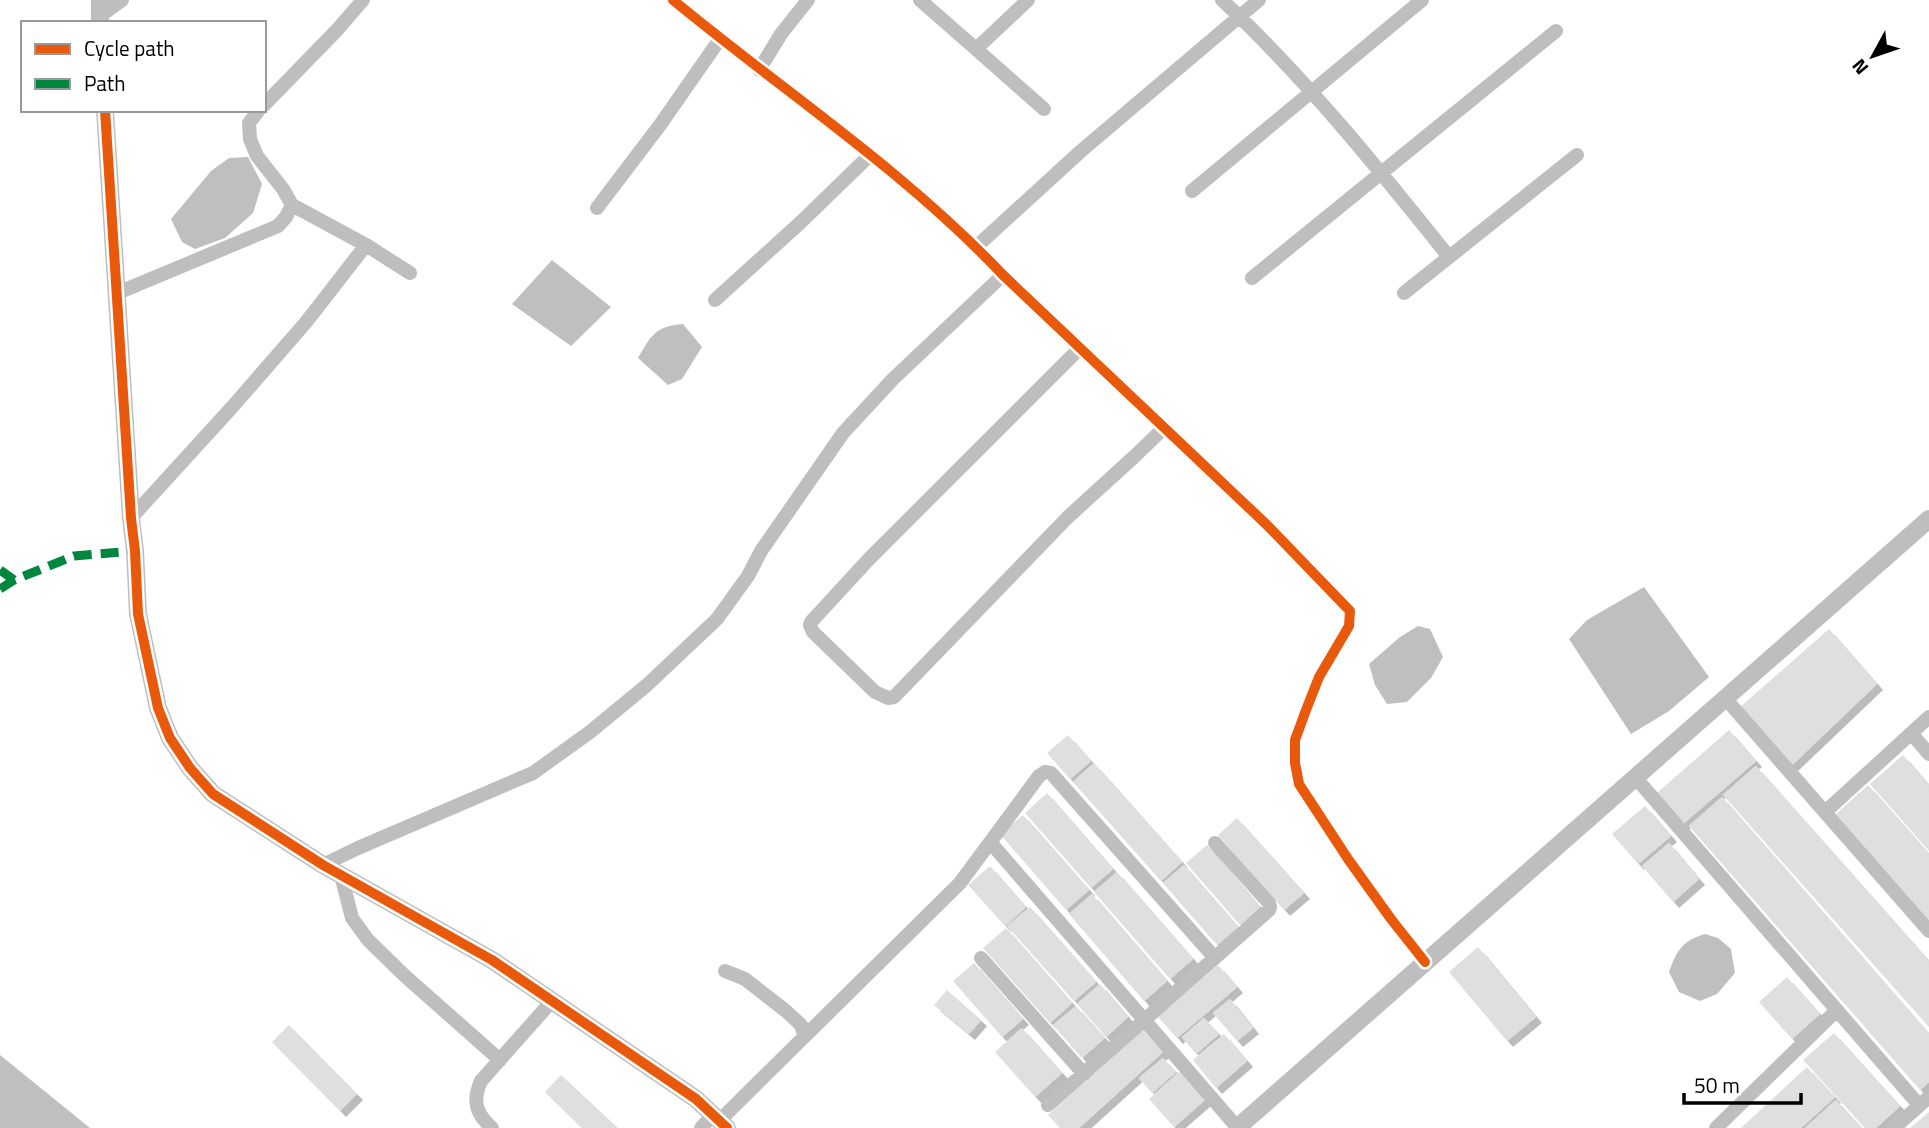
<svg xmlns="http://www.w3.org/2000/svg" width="1929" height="1128" font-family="'Titillium Web',sans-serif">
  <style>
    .water { fill: #bfbfbf }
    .building { fill: #dfdfdf; filter: url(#shadow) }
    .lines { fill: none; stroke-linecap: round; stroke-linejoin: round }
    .minor { stroke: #bebebe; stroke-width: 14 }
    .tertiary { stroke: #bebebe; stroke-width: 18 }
    .quiet { stroke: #00873e; stroke-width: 9; stroke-dasharray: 18 9; stroke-linecap: butt }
    .cycleway-casing { stroke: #fff; stroke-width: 15 }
    .cycleway { stroke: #e8590c; stroke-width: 10 }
  </style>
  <defs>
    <filter id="shadow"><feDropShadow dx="6" dy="6" stdDeviation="0" flood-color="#0004"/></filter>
  </defs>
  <rect width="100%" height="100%" fill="#fff"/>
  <path class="water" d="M248 157 262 184 253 213 225 238 195 249 182 242 171 219 211 171 229 158Z
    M552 260 611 307 571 346 512 304Z
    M683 324 702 347 682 379 668 385 638 358C651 336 655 326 683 324Z
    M1644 587 1709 677 1669 711 1631 734 1569 639 1587 620Z
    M1418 626 1430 629 1443 657 1431 678 1407 702 1387 704 1375 685 1369 664 1400 637Z
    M1705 934 1718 938 1731 949 1735 973 1717 994 1700 1001 1679 992 1669 972C1677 950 1682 941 1705 934Z
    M0 1055 90 1128H0Z"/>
  <path class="building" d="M1829 629 1877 684 1790 767 1738 709Z
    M1729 730 1756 761 1683 824 1657 793Z
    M1068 735 1091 761 1070 779 1047 753Z
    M1903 755 1929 785V851L1870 784Z
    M1094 763 1182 862 1161 881 1073 782Z
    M1756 766 1929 961V1027L1723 795Z
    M1868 785 1929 854V920L1836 814Z
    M1047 793 1113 869 1091 888 1025 813Z
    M1722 797 1929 1034V1082L1920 1090 1689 826Z
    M1645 806 1671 836 1638 864 1612 834Z
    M1023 815 1089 890 1066 910 1000 834Z
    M1237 818 1304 893 1284 910 1218 835Z
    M1669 843 1699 879 1673 902 1642 866Z
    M1207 845 1260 907 1240 925 1186 863Z
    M1184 865 1238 927 1217 945 1163 883Z
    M990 866 1026 907 1005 926 968 885Z
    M1117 872 1193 959 1170 979 1094 892Z
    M1092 894 1167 981 1144 1001 1069 914Z
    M1030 907 1096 982 1074 1001 1007 926Z
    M1006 928 1072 1003 1050 1023 983 948Z
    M1478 947 1536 1017 1507 1041 1449 972Z
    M974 963 1023 1019 1002 1037 953 981Z
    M1218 965 1237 987 1177 1038 1158 1017Z
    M1787 977 1820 1014 1792 1039 1759 1002Z
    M1100 984 1128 1017 1106 1037 1077 1004Z
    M947 990 981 1020 969 1034 934 1005Z
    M1230 999 1253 1028 1237 1041 1213 1013Z
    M1076 1006 1105 1038 1082 1058 1053 1025Z
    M1204 1018 1219 1034 1196 1054 1182 1037Z
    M289 1025 357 1094 340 1111 272 1042Z
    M1022 1028 1062 1073 1035 1097 995 1052Z
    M1143 1030 1163 1052 1079 1128H1060L1048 1115Z
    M1834 1033 1900 1106 1876 1128H1865L1803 1060Z
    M1224 1034 1247 1061 1216 1088 1193 1060Z
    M1163 1058 1176 1072 1152 1093 1139 1078Z
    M1807 1067 1835 1097 1801 1128H1741Z
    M1180 1071 1205 1100 1174 1127 1149 1099Z
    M561 1075 618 1128H582L545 1092Z
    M1836 1100 1862 1128H1805Z
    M1929 1112V1128H1910Z"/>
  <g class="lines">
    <path class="minor" d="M673 0C783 91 905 171 1003 275L1267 525 1350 611 1349 626 1319 677 1306 710 1295 740V763L1299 784 1348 859 1391 919 1425 962
      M920 0 976 49
      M1028 0 976 49 1044 109
      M1222 0C1305 78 1378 168 1449 257
      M100 16 122 0
      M759 70 781 34 808 0
      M264 105 337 30 363 0
      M259 110 249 123 250 139 257 156 283 189 292 205 366 245 410 273
      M1192 191 1422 0
      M597 208 660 125 720 39
      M976 247 1081 151 1259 0
      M1252 278 1556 31
      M1404 293 1577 155
      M115 294 278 226 286 217 292 205
      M715 300 801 222 869 156
      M1080 348 868 560 811 622 810 625 813 632 875 692 888 698 894 697 1068 517 1136 455 1165 427
      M131 518 234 405 307 321 366 245
      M1725 698 1929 931
      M1911 733 1929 754
      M1635 777 1919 1105
      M1825 812 1929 717
      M990 842 1237 1127
      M323 865 358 848 533 773 590 732 647 685 717 619 748 576 761 551 843 433 893 379 1003 275
      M341 875 352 918 368 940 405 976 500 1060
      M981 958 1084 1074
      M725 971 745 979 786 1011 801 1025 805 1036
      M1048 1105 1269 910 1270 907 1269 903 1215 843
      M719 1121 960 883 1039 776 1045 772 1051 773 1215 958
      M492 1128C476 1114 472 1101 481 1081L552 1001
      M701 1128 713 1115
      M1716 1128 1837 1010
      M1894 1128 1929 1097"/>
    <path class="tertiary" d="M100 0V23
      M105 110 131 518 135 551 138 614 158 708 170 738 190 768 213 794 323 865 492 960 696 1099 727 1128
      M1237 1128 1929 519"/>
    <path class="quiet" d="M0 570 14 580
      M0 589 14 580 74 556 135 551"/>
    <defs>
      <path id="cycleway" d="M673 0C783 91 905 171 1003 275L1267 525 1350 611 1349 626 1319 677 1306 710 1295 740V763L1299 784 1348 859 1391 919 1425 962
        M105 110 131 518 135 551 138 614 158 708 170 738 190 768 213 794 323 865 492 960 696 1099 727 1128"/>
    </defs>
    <use href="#cycleway" class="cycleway-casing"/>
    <use href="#cycleway" class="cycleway"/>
  </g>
  <rect x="21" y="21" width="245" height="91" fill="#ffffff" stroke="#999999" stroke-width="2"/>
  <rect x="35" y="44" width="35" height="10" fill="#e8590c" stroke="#999999" stroke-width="2"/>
  <text x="84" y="56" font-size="21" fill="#000000">Cycle path</text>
  <rect x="35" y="79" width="35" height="10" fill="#00873e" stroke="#999999" stroke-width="2"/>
  <text x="84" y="91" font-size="21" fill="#000000">Path</text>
  <g transform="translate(1873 56) rotate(230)" stroke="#ffffff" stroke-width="5" paint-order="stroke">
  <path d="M0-5L12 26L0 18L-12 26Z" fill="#000000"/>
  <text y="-10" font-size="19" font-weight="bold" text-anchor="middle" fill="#000000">N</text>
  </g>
  <path d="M1684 1093v10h117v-10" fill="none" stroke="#000000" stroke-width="3.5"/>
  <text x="1694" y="1093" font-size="21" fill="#000000" stroke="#ffffff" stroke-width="5" paint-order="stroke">50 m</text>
</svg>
